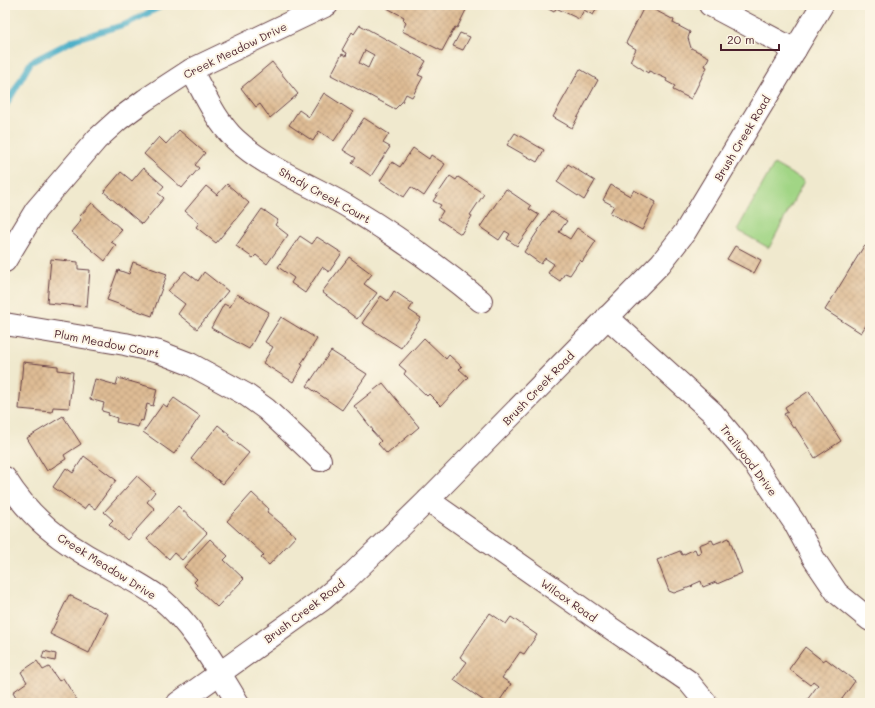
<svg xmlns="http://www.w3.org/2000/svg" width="875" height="708" font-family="Mali,sans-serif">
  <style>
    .pitch { fill: #a1d585; stroke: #767a58 }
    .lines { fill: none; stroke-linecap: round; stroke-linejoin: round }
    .stream { stroke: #49aec8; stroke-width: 6 }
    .building { fill: url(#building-cross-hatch); fill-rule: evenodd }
    .minor-casing { stroke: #633d43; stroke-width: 24 }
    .tertiary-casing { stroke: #633d43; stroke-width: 24 }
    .minor { stroke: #fff; stroke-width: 22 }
    .tertiary { stroke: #fff; stroke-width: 22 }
    .labels { text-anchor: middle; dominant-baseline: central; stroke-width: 4; stroke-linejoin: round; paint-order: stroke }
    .street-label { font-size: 11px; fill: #4a1f2b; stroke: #fcf5e5 }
  </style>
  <defs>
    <pattern id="building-cross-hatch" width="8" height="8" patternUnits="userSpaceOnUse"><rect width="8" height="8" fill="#debc94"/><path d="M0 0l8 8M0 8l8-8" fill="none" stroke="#c0a180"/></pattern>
  </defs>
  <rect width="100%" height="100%" fill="#fcf5e5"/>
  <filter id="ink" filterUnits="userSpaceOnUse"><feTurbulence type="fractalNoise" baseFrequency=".025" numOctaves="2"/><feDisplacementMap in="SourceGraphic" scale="8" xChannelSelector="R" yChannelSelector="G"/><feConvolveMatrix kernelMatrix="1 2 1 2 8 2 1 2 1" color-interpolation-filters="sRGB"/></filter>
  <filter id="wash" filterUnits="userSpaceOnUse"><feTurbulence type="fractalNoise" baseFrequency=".012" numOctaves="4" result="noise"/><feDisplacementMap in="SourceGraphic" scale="16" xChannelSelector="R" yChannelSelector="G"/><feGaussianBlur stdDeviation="0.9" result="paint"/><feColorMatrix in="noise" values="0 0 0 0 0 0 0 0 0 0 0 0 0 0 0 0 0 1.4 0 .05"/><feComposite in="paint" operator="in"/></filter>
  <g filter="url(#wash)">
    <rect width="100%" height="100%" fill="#f0e9ce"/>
    <path class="pitch" d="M774 164 804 181 769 248 737 230Z"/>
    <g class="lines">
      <path class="stream" d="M5 107 31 62 76 39 126 24 164 5"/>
    </g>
    <g id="blocks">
      <path class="building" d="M388 5H465L468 6 457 28 455 27 442 51 402 31 406 23 403 20 404 17 387 8Z
        M541 5H599L593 15 584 10 579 19 556 8 554 12Z
        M645 5 674 20 673 23 690 32 688 38 691 48 709 57 705 66 707 67 691 99 673 90 675 86 666 81 667 79 649 71 648 73 630 61 636 49 626 43Z
        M360 25 426 61 418 75 423 77 412 97 406 94 402 102 395 109 331 75 342 54 346 56 347 53 342 50 352 32 354 34ZM365 50 374 55 368 68 359 63Z
        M460 33 470 37 463 50 453 46Z
        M272 62 298 94 270 118 260 104 256 107 241 88Z
        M580 69 598 80 572 128 553 117Z
        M324 93 353 112 334 141 319 131 313 141 289 125 299 110 309 117Z
        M364 118 389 134 383 143 390 147 371 176 352 163 356 158 343 150Z
        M179 130 205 153 195 165 199 168 182 188 144 154 159 137 166 144Z
        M515 133 544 150 537 162 507 145Z
        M413 148 429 159 431 155 445 164 424 196 411 187 404 197 380 181 392 162 400 167Z
        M568 164 595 181 584 200 557 182Z
        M143 168 164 186 158 193 164 198 142 224 104 192 121 172 132 181Z
        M450 176 456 180 458 177 484 194 470 215 472 216 461 234 438 219 443 211 439 208 441 205 433 201Z
        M227 184 249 203 216 243 196 227 199 223 185 211 206 186 217 195Z
        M611 185 630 196 634 190 656 202 642 230 610 213 614 206 603 200Z
        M506 189 531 206 529 209 539 215 517 246 507 239 510 234 505 231 499 240 480 227Z
        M92 203 122 230 111 242 116 245 105 261 71 232 81 220 79 217Z
        M262 209 278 220 275 225 288 235 267 264 256 255 253 258 236 246Z
        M551 211 567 221 559 232 570 239 577 228 596 241 582 262 580 260 570 275 565 273 560 281 548 273 554 264 545 258 541 264 524 252Z
        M300 236 312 244 317 237 342 253 329 272 322 267 305 293 291 283 294 278 278 267Z
        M735 246 761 260 754 273 727 259Z
        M864 246 870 250V319L861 333 825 310Z
        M349 257 372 274 364 284 377 293 357 319 322 292Z
        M51 259 78 262V269L90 270 87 307 47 303Z
        M133 262 167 274 152 316 107 300 118 270 129 274Z
        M185 271 198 281 204 272 228 291 197 329 178 314 185 304 168 291Z
        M394 291 413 304 409 310 421 318 401 348 362 323 381 296 388 301Z
        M237 294 269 312 249 349 211 328 224 304 230 307Z
        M281 317 317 339 301 364 303 365 293 382 263 363 273 347 265 342Z
        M424 338 446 359 449 355 462 367 459 369 468 377 441 406 429 394 427 396 404 374 406 371 399 365Z
        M331 351 367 374 342 410 307 386Z
        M23 362 58 366V370L73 372 69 408 53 407 52 412 19 409Z
        M118 378 157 389 153 406 147 404 143 421 140 420 138 427 116 422 117 418 108 415 109 413 102 411 104 403 90 399 95 379 116 385Z
        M383 383 419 427 387 454 378 444 381 441 372 431 373 430 354 406Z
        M809 391 841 441 815 458 795 427 793 428 784 414 788 412 785 407Z
        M174 398 200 416 174 454 143 432 163 404 167 407Z
        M63 416 81 444 64 455 66 459 47 471 27 438Z
        M218 425 229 434 228 436 249 453 223 484 191 459Z
        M84 456 116 480 95 509 88 504 84 509 53 487 66 468 73 473Z
        M137 476 155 492 147 502 155 509 127 540 109 524 113 520 104 512Z
        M252 493 269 509 267 512 296 536 269 565 261 558 264 555 227 521Z
        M178 506 207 533 182 560 174 553 169 559 147 539Z
        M729 538 742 573 717 584 716 582 703 587 701 581 692 585 693 586 674 593 669 591 657 560 680 551 682 555 695 549 697 554 701 552 699 545 712 540 714 544Z
        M210 539 228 556 224 560 244 579 217 607 196 587 197 585 194 582 197 579 184 567Z
        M69 595 108 614 89 653 50 634Z
        M490 613 506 624 511 617 537 635 524 654 520 652 502 678 511 684 498 703H487L454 680 467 662 460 657Z
        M805 647 823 661 826 659 855 681 839 703H812L807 700 818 685 813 681 810 685 789 669Z
        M44 651 56 654 55 661 42 658Z
        M37 661 43 670 49 667 59 681 63 678 77 700 73 703H14L13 702 16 697 13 692 27 682 21 672Z"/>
    </g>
  </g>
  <g filter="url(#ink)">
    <use href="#blocks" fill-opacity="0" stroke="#633d43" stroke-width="1"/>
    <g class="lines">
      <defs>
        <path id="minor" d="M710 5 795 50
          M191 70C204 93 216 121 235 139 267 169 310 184 347 206 394 234 439 266 481 301
          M5 261 36 210 97 139 118 120 145 100 191 70 327 5
          M607 317 713 413 752 460 794 522 814 559 837 593 870 620
          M5 324 125 344 159 352 190 364 245 394 266 409 320 460
          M5 478C30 518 61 542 102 564 122 575 142 584 160 598 194 626 215 666 238 703
          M428 500 593 616 688 681 706 703"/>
        <path id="tertiary" d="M178 703 322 600 348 578 428 500 661 263 685 232 822 5"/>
      </defs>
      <use href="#minor" class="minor-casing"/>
      <use href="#tertiary" class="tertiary-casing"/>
      <use href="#minor" class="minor"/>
      <use href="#tertiary" class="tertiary"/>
    </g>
  </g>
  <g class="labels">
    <g class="street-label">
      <text transform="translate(235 50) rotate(-26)">Creek Meadow Drive</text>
      <text transform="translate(742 138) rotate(-59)">Brush Creek Road</text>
      <text transform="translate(325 195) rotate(29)">Shady Creek Court</text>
      <text transform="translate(107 343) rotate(11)">Plum Meadow Court</text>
      <text transform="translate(538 388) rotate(-46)">Brush Creek Road</text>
      <text transform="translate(749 460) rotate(53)">Trailwood Drive</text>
      <text transform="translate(107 566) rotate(32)">Creek Meadow Drive</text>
      <text transform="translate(569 600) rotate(35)">Wilcox Road</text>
      <text transform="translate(304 611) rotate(-37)">Brush Creek Road</text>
    </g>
  </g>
  <rect width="875" height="708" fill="none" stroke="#fcf5e5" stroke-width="20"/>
  <path d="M721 44v6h58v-6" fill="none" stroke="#4a1f2b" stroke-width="2"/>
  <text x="727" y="44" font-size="12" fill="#4a1f2b" stroke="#fcf5e5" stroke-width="3" paint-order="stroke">20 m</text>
</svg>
